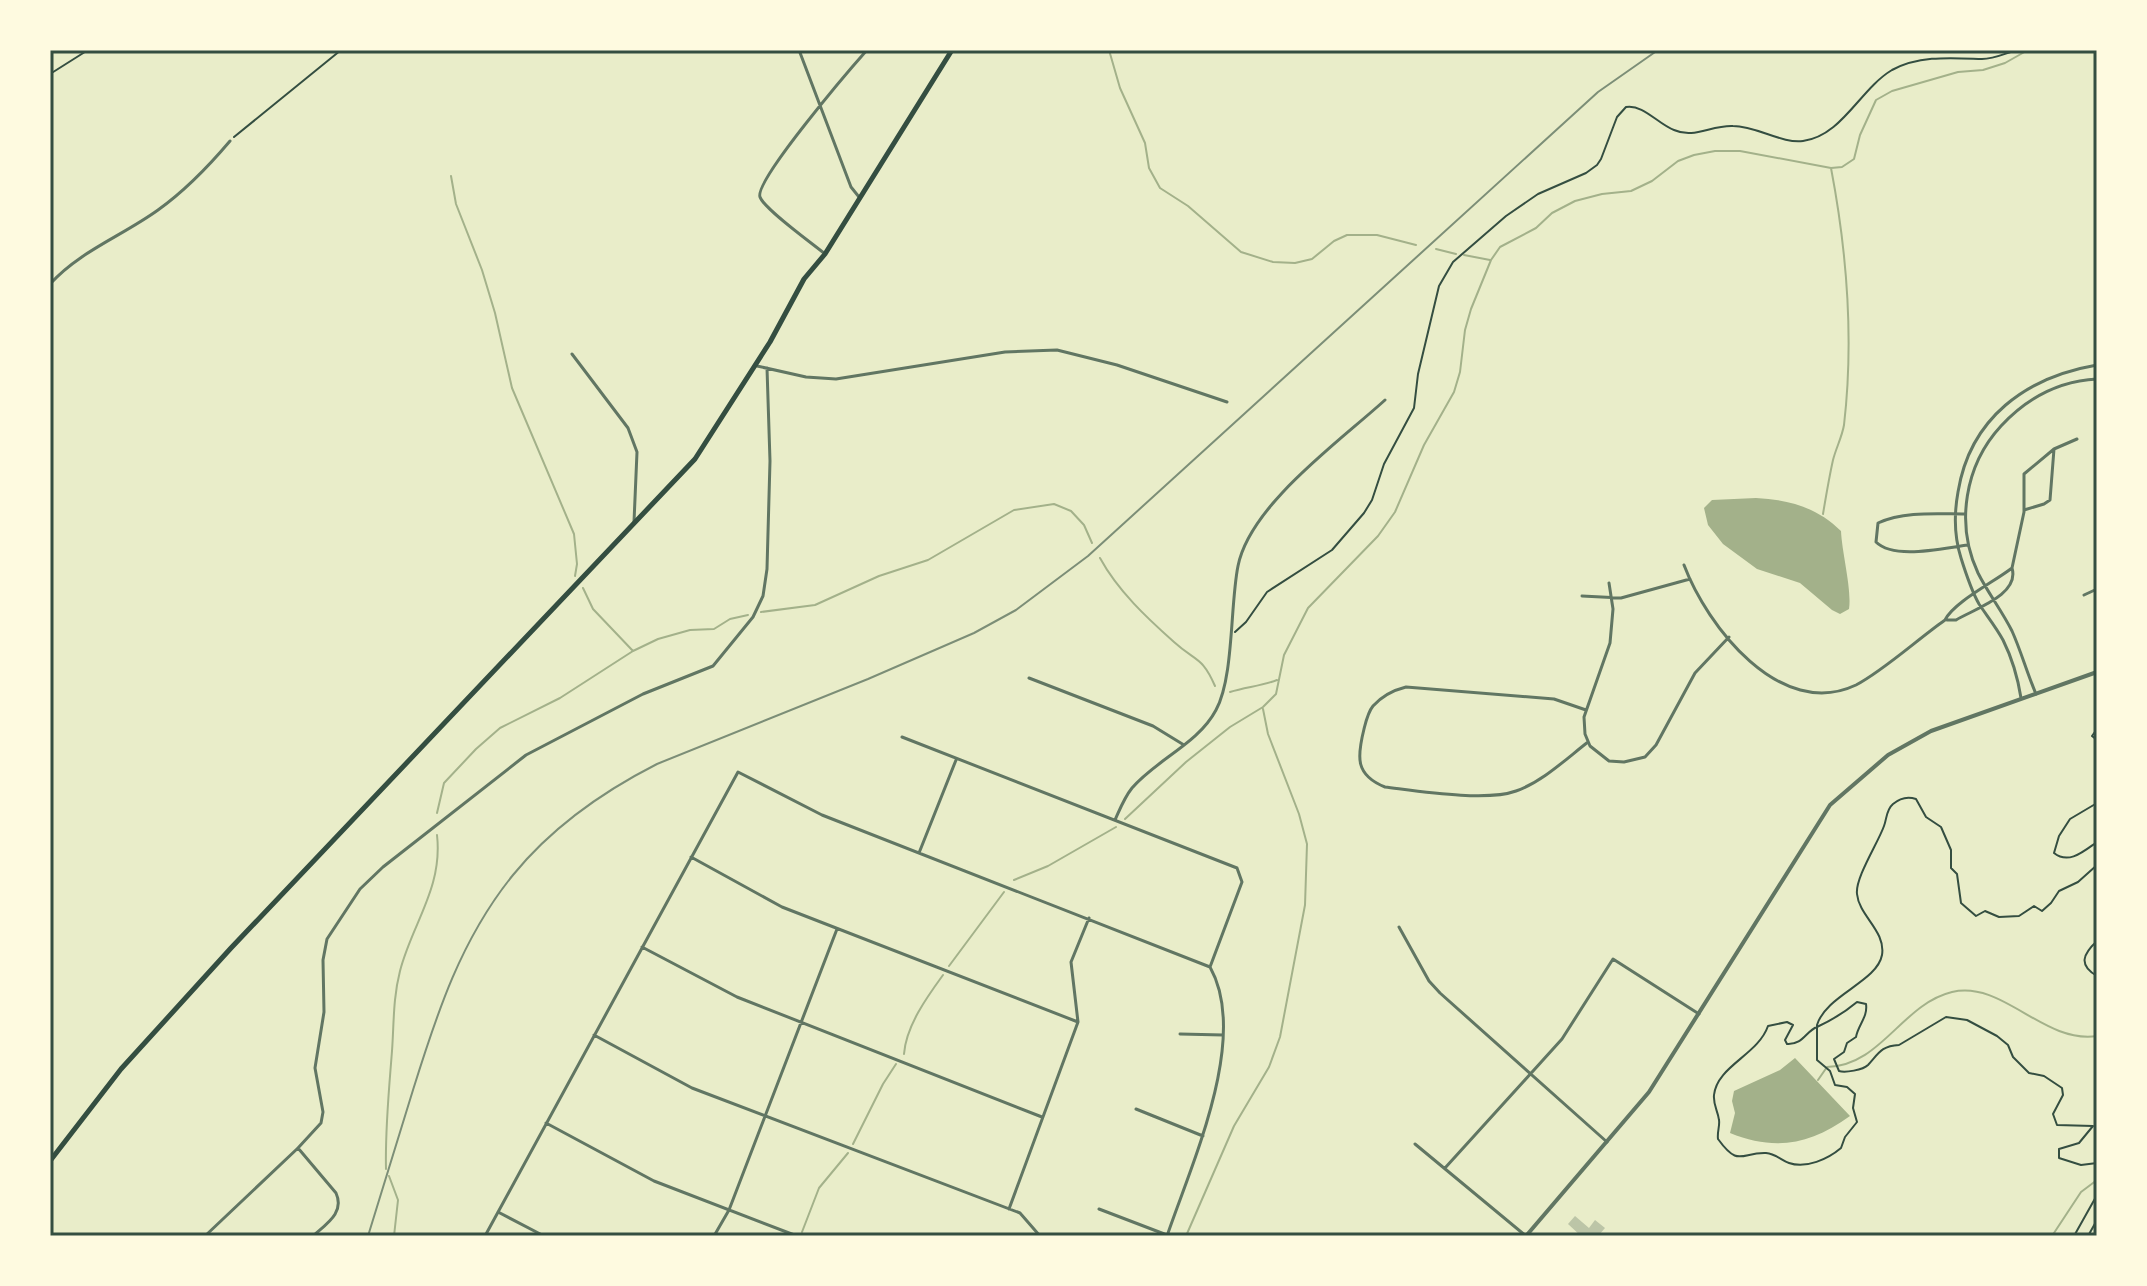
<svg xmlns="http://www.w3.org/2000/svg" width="2147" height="1286" font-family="Georgia,serif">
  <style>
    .water { fill: #a3b18a }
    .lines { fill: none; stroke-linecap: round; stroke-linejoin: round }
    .stream { stroke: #a3b18a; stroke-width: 2 }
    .building { fill: #bcc5a7 }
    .path { stroke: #344e41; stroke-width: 2 }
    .minor { stroke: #617663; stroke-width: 3 }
    .tertiary { stroke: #617663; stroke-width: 4 }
    .secondary { stroke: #344e41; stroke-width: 5 }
    .rail { stroke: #7c8e77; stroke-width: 2 }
    .neatline { fill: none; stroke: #344e41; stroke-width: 3 }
  </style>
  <rect width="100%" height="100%" fill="#e9edc9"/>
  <path class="water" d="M1756 498C1790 500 1816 507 1841 531 1842 553 1852 590 1849 609L1840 614 1832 610 1800 583 1757 569 1723 544 1708 525 1704 508 1712 500Z
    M1795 1058 1850 1116C1810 1145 1775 1151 1730 1133L1735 1113 1732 1101 1734 1091 1780 1070Z"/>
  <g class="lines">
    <path class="stream" d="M1109 50 1120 88 1145 143 1149 168 1160 188 1188 206 1241 252 1273 262 1295 263 1312 259 1334 241 1347 235H1377L1416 245
      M451 176 456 204 482 270 495 313 512 388 574 534 577 564 575 576
      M1436 249 1456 254
      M1464 255 1490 260
      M1823 514C1826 496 1829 478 1833 460 1836 448 1842 437 1844 425 1854 339 1847 252 1831 168
      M1100 558C1118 591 1147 618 1174 642 1196 662 1202 656 1215 686
      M583 588 593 609 633 651
      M761 612 815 605 879 576 928 560 1014 510 1054 504 1071 511 1084 525 1092 543
      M1230 692C1246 687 1262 686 1277 680
      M437 813 444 783 476 749 500 728 560 698 633 651 658 639 690 630 714 629 730 619 748 615
      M1125 819 1186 762 1230 727 1263 707 1276 694 1284 655 1308 608 1378 536 1395 512 1424 445 1454 392 1460 372 1465 330 1471 309 1491 260 1500 247 1536 228 1552 213 1575 201 1602 194 1631 191 1652 181 1678 161 1694 155 1715 151H1740L1831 168 1842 167 1854 159 1860 135 1876 100 1892 91 1958 72 1983 70 2005 63 2028 50
      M1014 880 1048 866 1116 827
      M949 966 1004 892
      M904 1054C906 1026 927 997 943 975
      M1818 1080 1827 1067C1881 1066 1902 1004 1952 992 2003 980 2043 1044 2097 1036
      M853 1144 883 1084 896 1064
      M386 1169C385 1129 389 1090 392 1051 394 1023 393 998 400 971 412 924 443 888 437 835
      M389 1176 398 1200 394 1236
      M802 1232 819 1188 848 1153
      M1186 1236 1234 1126 1269 1067 1280 1037 1305 905 1307 844 1299 814 1268 734 1263 709
      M2052 1236 2081 1192 2097 1180"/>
  </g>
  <path class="building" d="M1575 1216 1589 1228 1595 1220 1605 1228 1598 1236H1581L1568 1224Z"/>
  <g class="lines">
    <path class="path" d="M50 74 88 50
      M234 137 341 50
      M1235 632 1246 622 1267 592 1332 550 1364 513 1372 500 1384 464 1414 408 1418 374 1439 286 1453 262 1506 216 1538 194 1586 173 1597 165 1601 159 1617 117 1626 107C1643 104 1658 124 1674 130 1694 139 1711 125 1733 126 1757 126 1782 144 1803 141 1842 136 1860 89 1892 70 1920 55 1952 58 1982 59 1994 59 2006 53 2017 50
      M2097 729 2092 736 2097 740
      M2097 803 2070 819 2059 836 2054 853C2069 865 2084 851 2097 842
      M2097 865 2078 882 2059 891 2051 903 2042 911 2034 906 2019 916 1999 917 1985 911 1976 916 1961 903 1957 874 1951 868V850L1941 827 1926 817 1916 799C1907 796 1900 798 1893 804 1886 810 1887 818 1884 826 1878 843 1855 878 1857 894 1859 916 1886 931 1882 955 1877 982 1826 995 1817 1025V1027C1832 1020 1844 1013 1857 1002L1866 1004C1868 1017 1858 1025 1856 1037L1847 1043 1844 1052 1834 1059 1839 1071C1845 1073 1863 1070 1868 1065 1879 1053 1881 1046 1899 1045L1946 1017 1967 1020 1997 1036 2008 1045 2013 1057 2029 1073 2044 1076 2062 1088 2063 1095 2053 1114 2057 1125 2093 1126 2079 1143 2059 1149V1158L2081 1165 2097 1163
      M2097 941C2083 954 2078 965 2097 976
      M1787 1022 1793 1025 1785 1040 1787 1044C1803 1045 1806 1031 1817 1027V1060L1830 1071 1835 1085 1847 1087 1855 1094 1853 1108 1857 1122 1845 1137 1841 1148C1828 1159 1806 1169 1789 1163 1781 1160 1776 1154 1766 1153 1741 1152 1739 1168 1718 1139 1717 1132 1720 1126 1719 1120 1718 1111 1713 1105 1714 1095 1717 1066 1758 1055 1768 1026Z
      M2074 1236 2097 1195
      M2088 1236 2097 1220"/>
    <path class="minor" d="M799 50 851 187 859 197
      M825 254C813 244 764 209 760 197 754 181 851 68 867 50
      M50 284C80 251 122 236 158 210 186 190 208 167 230 141
      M572 354 628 428 637 452 634 522
      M757 366 806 377 836 379 1005 352 1057 350 1117 365 1227 402
      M2024 510 2044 504 2050 500 2054 449
      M1965 514C1937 514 1904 511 1878 523L1876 542C1894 560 1943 548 1968 545
      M1684 565C1707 626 1780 721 1856 685 1883 671 1918 639 1945 620 1954 602 1994 582 2012 568
      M1609 583 1613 609 1610 643 1584 717 1585 734 1590 746 1609 761 1624 762 1645 757 1656 745 1695 673 1729 637
      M2084 595 2097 589
      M1582 596 1621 598 1690 579
      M1947 620H1956C1974 609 2020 595 2012 568L2024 512V474L2054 449 2077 439
      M1029 678 1153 726 1184 745
      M2036 694C2027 673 2021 651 2012 631 2002 611 1988 593 1978 573 1955 524 1965 465 2001 426 2027 398 2059 381 2097 379
      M2021 698C2018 679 2012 658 2003 640 1996 627 1987 616 1979 604 1971 590 1966 574 1961 558 1954 536 1954 514 1958 492 1970 418 2026 377 2097 365
      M1586 710 1554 699 1406 687C1394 690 1382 696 1373 706 1368 712 1366 721 1364 729 1357 757 1355 775 1385 787 1418 791 1486 802 1516 791 1542 782 1566 759 1588 742
      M902 737 1237 868 1242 882 1210 967
      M1115 820C1120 809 1124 798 1132 788 1157 759 1198 744 1216 710 1234 677 1230 605 1238 566 1250 505 1340 441 1385 400
      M919 853 956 760
      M691 857 782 907 1078 1022
      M1399 927 1429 981 1440 993 1607 1142
      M642 947 737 997 1042 1117
      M1180 1034 1223 1035
      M594 1035 692 1088 1020 1213 1040 1236
      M1136 1109 1203 1136
      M546 1123 654 1181 797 1236
      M1415 1144 1526 1236
      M298 1148 336 1193C345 1213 326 1224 313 1236
      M1445 1168 1562 1039 1613 959 1699 1014
      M1009 1209 1078 1022 1071 962 1089 918
      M1099 1209 1167 1235
      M498 1212 544 1236
      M205 1236 298 1148 321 1123 323 1112 315 1068 324 1012 323 960 327 939 360 889 383 867 526 755 643 694 713 666 753 617 763 596 767 569 770 461 767 368
      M485 1236 738 772 822 815 1210 967
      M714 1236 729 1210 837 929
      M1167 1236C1191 1165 1250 1038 1210 967"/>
    <path class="tertiary" d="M1526 1236 1649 1092 1830 805 1888 755 1931 731 2097 672"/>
    <path class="secondary" d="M50 1161 121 1069 231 948 695 459 770 342 804 279 825 254 952 50"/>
    <path class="rail" d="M368 1236C383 1187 398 1139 413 1090 437 1013 461 939 513 875 552 827 602 792 657 764L868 679 974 633 1016 610 1088 556 1598 92 1658 50"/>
  </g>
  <rect width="2147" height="1286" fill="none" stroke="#fefae0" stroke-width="104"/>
  <rect x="52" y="52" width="2043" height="1182" class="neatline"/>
</svg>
